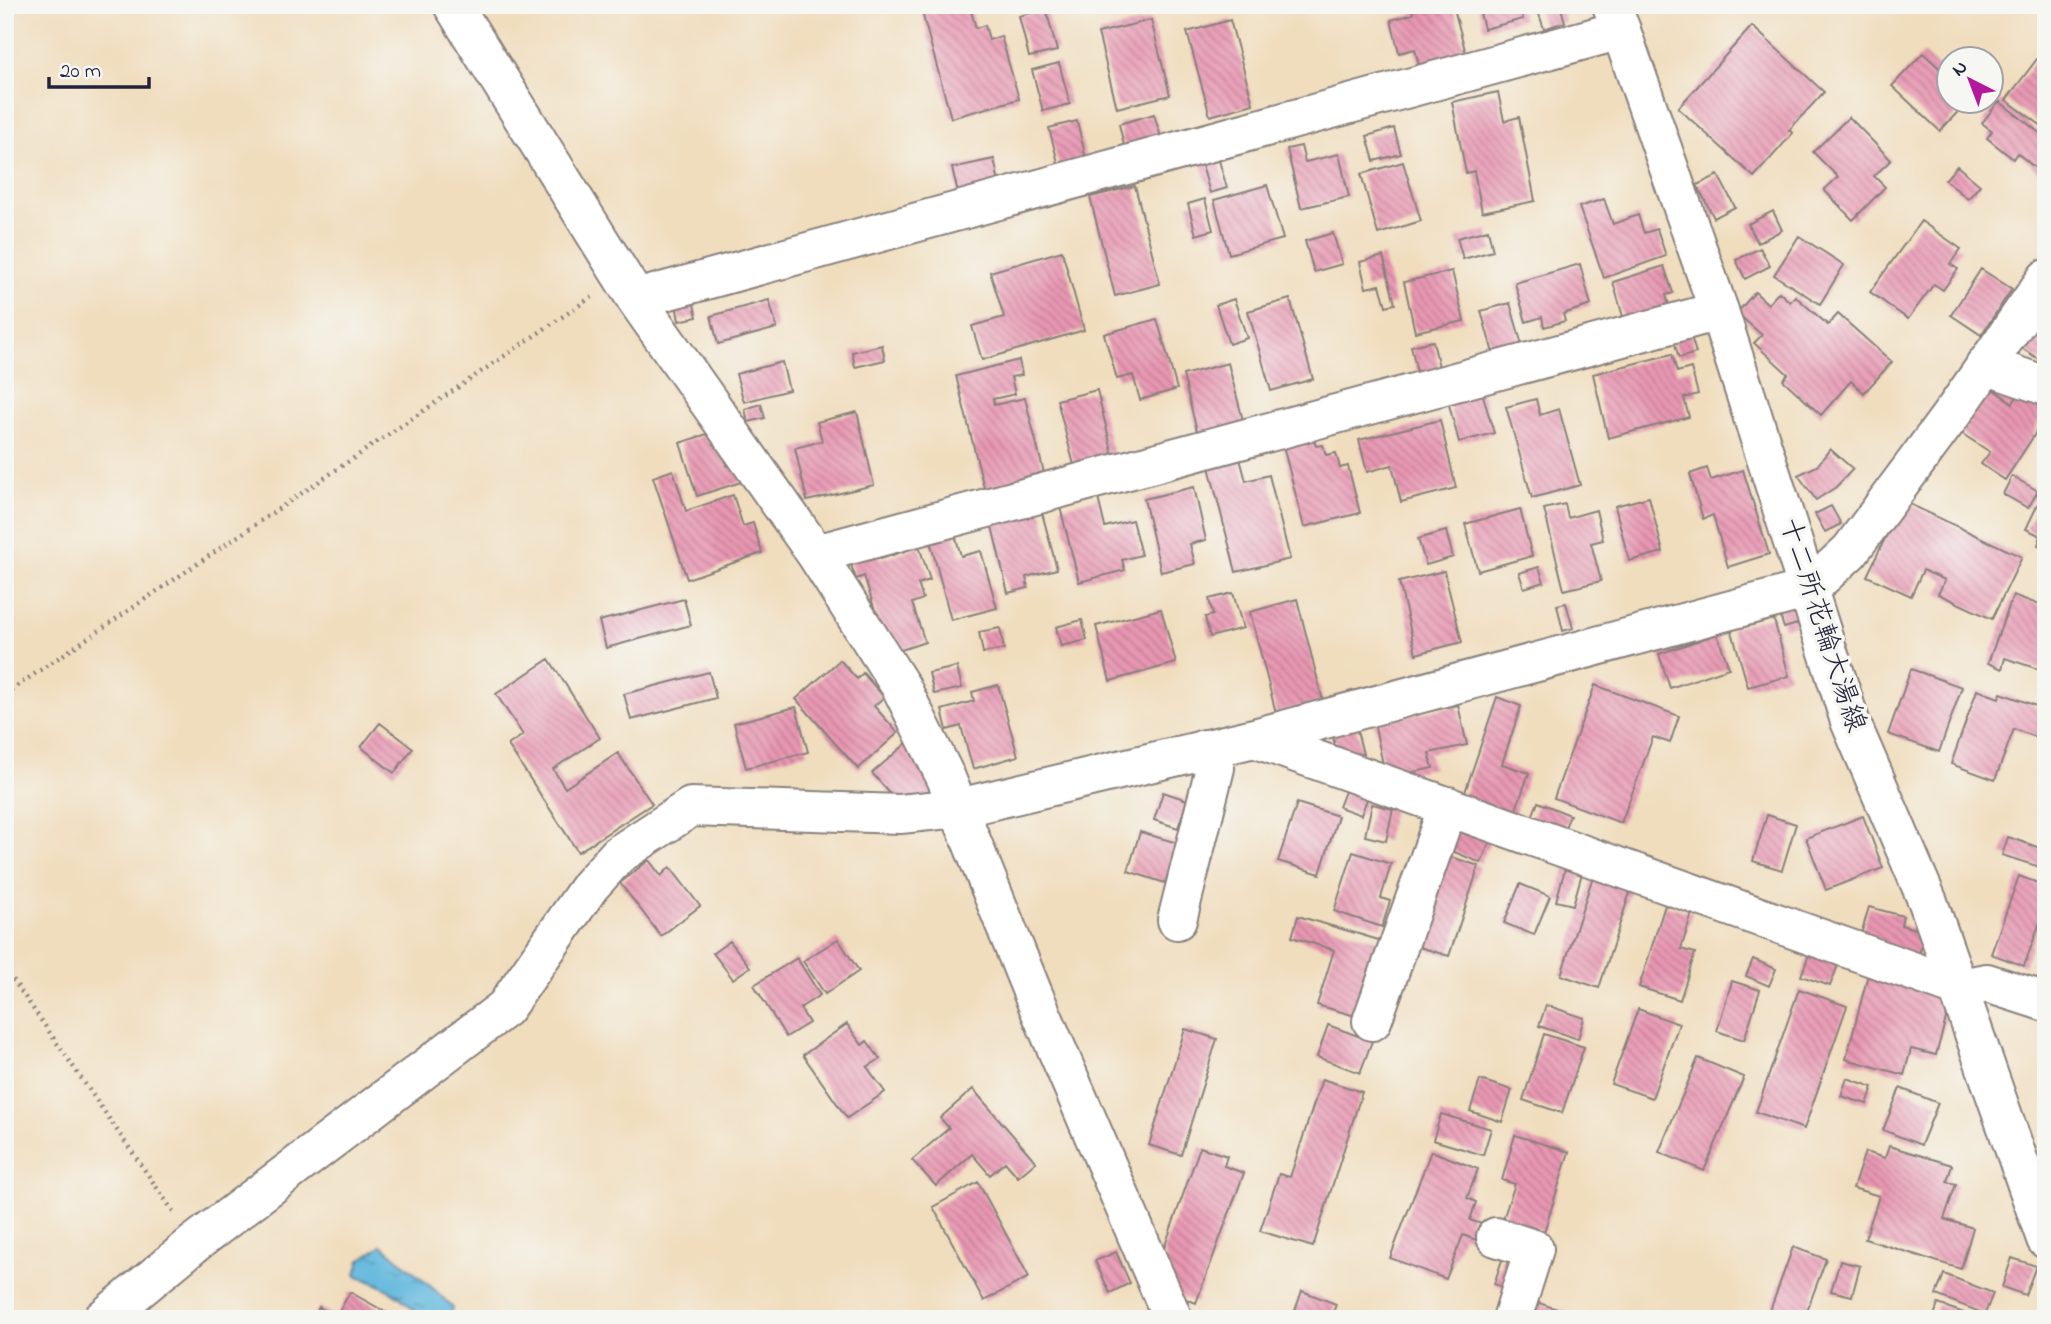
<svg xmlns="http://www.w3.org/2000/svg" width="2051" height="1324" font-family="'Indie Flower','Klee One',sans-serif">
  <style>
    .water { fill: url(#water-ripples); stroke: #426d8c; stroke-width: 2 }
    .building { fill: url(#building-back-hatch) }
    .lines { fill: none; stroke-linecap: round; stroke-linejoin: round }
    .minor-casing { stroke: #89807c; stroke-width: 42 }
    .major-casing { stroke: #89807c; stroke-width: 42 }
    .path { stroke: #89807c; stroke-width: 4.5; stroke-dasharray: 2 5; stroke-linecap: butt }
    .minor { stroke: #fff; stroke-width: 38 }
    .major { stroke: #fff; stroke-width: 38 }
    .labels { text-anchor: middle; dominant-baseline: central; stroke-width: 7; stroke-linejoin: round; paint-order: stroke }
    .street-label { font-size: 28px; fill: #22223b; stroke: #f6f6f2 }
  </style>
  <defs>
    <pattern id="water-ripples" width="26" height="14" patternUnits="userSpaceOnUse" patternTransform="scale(1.75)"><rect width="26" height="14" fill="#62b8de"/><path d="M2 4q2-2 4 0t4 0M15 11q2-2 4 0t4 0" fill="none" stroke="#5095b5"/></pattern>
    <pattern id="building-back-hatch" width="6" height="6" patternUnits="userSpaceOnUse" patternTransform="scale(1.75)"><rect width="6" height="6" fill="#e997b2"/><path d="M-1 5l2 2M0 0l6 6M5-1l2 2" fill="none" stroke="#bc7b92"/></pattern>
  </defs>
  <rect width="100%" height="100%" fill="#f6f6f2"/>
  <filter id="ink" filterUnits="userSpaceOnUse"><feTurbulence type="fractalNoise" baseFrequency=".0143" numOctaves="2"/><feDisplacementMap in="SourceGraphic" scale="14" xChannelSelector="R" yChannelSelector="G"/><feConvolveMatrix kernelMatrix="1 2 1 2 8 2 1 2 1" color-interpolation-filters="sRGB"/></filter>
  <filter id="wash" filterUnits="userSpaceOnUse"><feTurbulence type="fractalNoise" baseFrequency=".00686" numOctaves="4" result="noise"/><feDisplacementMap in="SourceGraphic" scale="28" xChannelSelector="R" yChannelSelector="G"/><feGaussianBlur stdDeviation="1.57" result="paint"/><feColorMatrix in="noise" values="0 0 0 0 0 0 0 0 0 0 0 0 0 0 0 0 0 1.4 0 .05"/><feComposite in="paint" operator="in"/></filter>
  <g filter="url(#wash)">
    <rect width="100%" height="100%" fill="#f0ddbd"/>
    <path class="water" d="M382 1245 436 1291 453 1308 449 1319H417L418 1316C403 1294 380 1285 356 1275L360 1260Z"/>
    <g id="blocks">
      <path class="building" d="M920 5H969L976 28 985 25 989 40 1001 36 1019 99 951 118Z
        M1411 5H1453L1468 61 1421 74 1415 49 1399 53 1391 20 1413 14Z
        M1478 5H1519L1523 19 1484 29Z
        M1536 5H1569L1561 8 1565 22 1544 29Z
        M1046 9 1057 51 1029 57 1019 16Z
        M1151 20 1170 95 1117 108 1098 33Z
        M1230 20 1253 104 1210 116 1187 32Z
        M1752 26 1824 92 1789 130 1793 133 1754 177 1678 108Z
        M2046 47V129L2006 100Z
        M1923 53 1950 78V102H1967L1940 131 1892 86Z
        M1059 63 1070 104 1043 111 1032 70Z
        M1498 92 1504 121 1519 117 1535 201 1482 212 1474 171 1466 173 1452 102Z
        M1999 101 2046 138 2044 175 2017 153 2013 159 1987 138 1992 131 1982 123Z
        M1154 114 1163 144 1126 154 1119 124Z
        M1849 117 1891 160 1874 176 1885 187 1853 220 1824 190 1838 177 1813 152Z
        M1077 121 1087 163 1060 170 1049 128Z
        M1394 128 1401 154 1374 161 1367 136Z
        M1301 146 1305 162 1339 154 1349 197 1301 208 1287 149Z
        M1218 157 1227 188 1210 193 1201 162Z
        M994 159 1000 187 959 197 952 168Z
        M1403 162 1421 221 1378 234 1361 174Z
        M1957 166 1980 185 1968 199 1945 180Z
        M1718 175 1735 207 1714 218 1697 185Z
        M1267 185 1283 239 1229 254 1214 200Z
        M1135 186 1160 284 1115 296 1090 197Z
        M1205 199 1213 230 1196 235 1188 204Z
        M1604 199 1613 224 1638 215 1644 233 1657 229 1666 256 1604 278 1579 207Z
        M1773 211 1782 230 1758 243 1748 224Z
        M1921 221 1961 249 1950 264 1958 269 1943 290 1934 284 1908 319 1870 292Z
        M1488 230 1493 251 1463 259 1457 238Z
        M1333 233 1342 264 1314 272 1305 241Z
        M1799 236 1844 265 1820 304 1774 275Z
        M1760 248 1770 266 1745 279 1736 260Z
        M1062 251 1084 330 982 360 972 326 1004 317 990 272Z
        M1383 256 1395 304 1386 306 1380 285 1366 288 1360 262Z
        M1580 264 1591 305 1563 314 1565 321 1544 327 1542 317 1526 322 1515 283Z
        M1664 266 1673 293 1666 295 1671 313 1626 327 1613 282Z
        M1981 269 2012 289 1981 335 1951 315Z
        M1452 271 1464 321 1415 332 1404 282Z
        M1755 292 1768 304 1779 292 1790 302 1795 296 1828 325 1838 314 1892 362 1864 393 1851 381 1821 415 1783 380 1788 374 1754 343 1762 335 1737 313Z
        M1234 299 1247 338 1229 344 1216 305Z
        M1290 299 1313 379 1271 391 1248 311Z
        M693 300 697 317 679 321 676 304Z
        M769 300 777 328 718 344 711 316Z
        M1510 303 1522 345 1493 353 1481 311Z
        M2046 304V364L2017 345Z
        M1157 319 1177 389 1140 400 1133 375 1117 379 1104 334Z
        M1690 333 1696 353 1679 358 1673 338Z
        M1433 341 1441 376 1419 381 1411 346Z
        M882 345 885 360 855 367 852 352Z
        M1672 354 1677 372 1691 368 1698 394 1684 398 1689 417 1608 438 1593 374Z
        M1019 360 1022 375 1011 377 1015 394 993 399 994 405 1025 398 1044 473 984 488 956 376Z
        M782 362 789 390 744 402 736 374Z
        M1228 363 1245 428 1199 439 1183 375Z
        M2025 384 2045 399 2035 434 2005 480 1981 464 1990 452 1961 433 1991 388 2013 403Z
        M1097 390 1114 459 1075 469 1057 400Z
        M1482 392 1494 433 1459 442 1448 401Z
        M1536 399 1540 415 1559 409 1580 485 1532 498 1506 407Z
        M761 404 765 418 748 422 745 409Z
        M857 412 874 485 807 501 795 448 822 441 817 422Z
        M1440 420 1456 488 1401 502 1392 465 1367 472 1359 440Z
        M716 431 727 466 736 463 741 482 697 496 680 443Z
        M1312 434 1316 446 1323 445 1326 455 1336 453 1340 468 1348 466 1360 513 1304 527 1282 442Z
        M1830 449 1853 469 1836 487 1816 500 1798 475 1817 466Z
        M1239 455 1246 481 1269 475 1290 559 1236 572 1208 463Z
        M1707 468 1711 480 1743 470 1769 554 1728 567 1713 515 1703 519 1690 474Z
        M673 470 686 511 733 495 743 526 753 523 762 553 687 579 653 477Z
        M2012 476 2038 491 2028 508 2003 494Z
        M1194 487 1206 540 1190 544 1195 564 1161 572 1144 499Z
        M2046 487V548L2038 545 2041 536 2026 529Z
        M1649 497 1663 552 1629 561 1615 506Z
        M1098 498 1105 527 1132 520 1141 555 1122 560 1125 570 1079 582 1060 507Z
        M1903 501 2022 557 1992 619 1938 594 1945 580 1923 570 1911 596 1867 576Z
        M1565 504 1568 518 1596 510 1603 540 1591 543 1601 581 1564 590 1544 509Z
        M1831 506 1841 524 1825 532 1815 514Z
        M1041 509 1057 569 1026 577 1028 588 1008 593 991 522Z
        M1520 509 1532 556 1478 571 1465 524Z
        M954 531 961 556 981 551 997 608 951 620 929 537Z
        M1446 531 1453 557 1426 565 1418 539Z
        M919 546 930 580 918 584 923 599 912 603 925 642 889 654 864 576 856 579 849 559 877 549 881 559Z
        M1539 567 1544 582 1524 588 1519 573Z
        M1444 571 1462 642 1416 654 1399 582Z
        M2046 590V657L2041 670 2005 658 2002 669 1988 663 2013 595 2040 605Z
        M1233 593 1243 628 1210 637 1205 617 1213 615 1209 599Z
        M684 599 691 625 606 648 599 621Z
        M1297 599 1323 701 1276 713 1250 612Z
        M1566 603 1573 628 1563 631 1557 605Z
        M1798 603 1804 622 1784 628 1778 609Z
        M1161 609 1176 663 1110 681 1096 626Z
        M1773 616 1789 676 1748 687 1731 628Z
        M1082 620 1087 640 1061 646 1056 627Z
        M1000 628 1004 649 983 653 979 632Z
        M1717 634 1729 668 1670 688 1659 654Z
        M549 659 600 738 553 769 565 788 618 753 652 804 578 852 508 745 523 735 496 694Z
        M840 660 857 679 863 673 884 697 874 706 898 733 858 769 796 699Z
        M957 667 962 688 934 694 929 673Z
        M1911 669 1962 687 1939 752 1888 734Z
        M709 672 716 698 631 720 624 694Z
        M998 685 1018 756 973 769 961 726 947 730 942 710 974 701 972 692Z
        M1595 685 1679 716 1670 743 1653 737 1621 823 1554 798Z
        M1977 690 1999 698 2001 693 2039 707 2042 700 2046 702V741L2014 729 1995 780 1951 764Z
        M1497 697 1521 706 1502 764 1529 773 1514 815 1463 798Z
        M1458 705 1467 745 1429 753 1433 768 1386 778 1374 723Z
        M796 707 808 752 746 768 734 723Z
        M380 723 413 748 394 773 361 747Z
        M1355 723 1363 754 1338 759 1331 728Z
        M908 742 940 796 898 803 872 773Z
        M1347 786 1369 794 1361 815 1339 807Z
        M1163 792 1187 800 1178 828 1154 820Z
        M1538 802 1570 815 1562 835 1530 822Z
        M1297 803 1338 816 1320 874 1278 861Z
        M1372 804 1393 809 1386 841 1365 836Z
        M1767 815 1796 824 1782 870 1753 861Z
        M1863 816 1883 868 1826 890 1806 838Z
        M1456 827 1490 842 1481 863 1447 849Z
        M1140 832 1177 843 1165 883 1128 871Z
        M2008 837 2046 850V869L2002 855Z
        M1353 852 1391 864 1381 898 1390 901 1382 927 1334 911Z
        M1448 856 1479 866 1449 956 1419 947Z
        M649 860 661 876 670 867 700 906 661 936 620 883Z
        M1567 862 1584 866 1573 905 1556 901Z
        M1596 867 1634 880 1599 988 1561 975Z
        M2019 876 2046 886V906L2024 966 1991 954Z
        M1520 884 1550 896 1534 935 1504 923Z
        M1665 905 1692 913 1681 949 1695 953 1680 1000 1639 987Z
        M1869 907 1903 916 1901 925 1926 932 1918 957 1859 941Z
        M1298 916 1382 941 1366 1019 1317 1005 1334 950 1292 937Z
        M838 939 859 971 825 994 803 961Z
        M730 941 750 967 733 979 713 953Z
        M1813 944 1842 954 1830 986 1801 976Z
        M797 958 820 995 800 1008 809 1023 786 1037 754 985Z
        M1753 959 1776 969 1769 986 1746 976Z
        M1869 971 1953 993 1936 1055 1911 1049 1904 1075 1846 1059Z
        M1732 981 1760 990 1744 1040 1717 1031Z
        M1799 989 1847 1006 1804 1129 1756 1112Z
        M1546 1005 1584 1018 1578 1039 1539 1026Z
        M1638 1009 1679 1024 1652 1098 1611 1084Z
        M847 1024 862 1045 867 1041 880 1059 867 1067 885 1092 847 1118 803 1055Z
        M1328 1025 1372 1041 1360 1073 1317 1057Z
        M1185 1029 1217 1039 1181 1155 1149 1145Z
        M1544 1034 1584 1047 1562 1113 1523 1100Z
        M1698 1058 1744 1077 1704 1171 1659 1152Z
        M1847 1078 1873 1087 1867 1104 1841 1096Z
        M1322 1079 1362 1092 1313 1247 1260 1231 1279 1174 1290 1177Z
        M1480 1080 1512 1090 1502 1122 1470 1111Z
        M1900 1088 1938 1103 1921 1145 1883 1130Z
        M973 1089 1036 1162 1018 1177 1005 1162 990 1175 972 1154 936 1186 912 1160 949 1128 940 1118Z
        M1441 1114 1491 1129 1483 1155 1433 1140Z
        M1515 1135 1569 1152 1544 1232 1503 1219 1515 1184 1502 1180Z
        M1889 1146 1952 1165 1947 1182 1956 1184 1944 1219 1973 1228 1961 1269 1865 1239 1879 1196 1853 1188 1865 1152 1885 1158Z
        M1200 1147 1227 1156 1224 1166 1244 1173 1196 1303 1176 1295 1163 1251Z
        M1431 1151 1478 1169 1467 1198 1476 1202 1470 1220 1482 1224 1476 1240 1463 1235 1446 1279 1390 1258Z
        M978 1182 1029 1277 984 1301 933 1207Z
        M1793 1247 1826 1259 1804 1319H1767Z
        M1116 1252 1130 1283 1110 1293 1095 1261Z
        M1504 1254 1520 1259 1510 1290 1494 1284Z
        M2012 1258 2036 1266 2025 1295 2002 1287Z
        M1840 1261 1860 1266 1852 1296 1831 1291Z
        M1944 1274 1993 1293 1985 1314 1936 1295Z
        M1302 1291 1336 1304 1331 1319H1292Z
        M350 1292 398 1319H313L319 1307 336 1317Z
        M1539 1303 1581 1317 1580 1319H1534Z
        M1938 1304 1978 1318V1319H1933Z"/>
    </g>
  </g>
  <g filter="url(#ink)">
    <use href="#blocks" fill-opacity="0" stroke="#89807c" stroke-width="2"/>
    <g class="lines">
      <defs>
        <path id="minor" d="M453 5 636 299 816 554 901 687 946 778 1033 994 1173 1319
          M636 299 1621 30
          M1985 365 2046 386
          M816 554 1719 311
          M1254 738 1960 988 1987 983 2046 1002
          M1177 920 1215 768 1204 749
          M1372 1021 1448 806
          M1496 1237 1534 1249 1512 1319
          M103 1319 195 1243 505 1008 590 886 618 855 691 807 900 814 959 808 1254 738 1809 589 1850 551 1957 407 2046 279"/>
        <path id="major" d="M1612 5 1719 311 1850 721 1928 902 2046 1239"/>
      </defs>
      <use href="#minor" class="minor-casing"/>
      <use href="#major" class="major-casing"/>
      <path class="path" d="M5 694 593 296
        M5 968 175 1214"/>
      <use href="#minor" class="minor"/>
      <use href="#major" class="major"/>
    </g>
  </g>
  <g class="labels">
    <g class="street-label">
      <text transform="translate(1821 625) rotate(72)">十二所花輪大湯線</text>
    </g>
  </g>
  <rect width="2051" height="1324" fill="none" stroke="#f6f6f2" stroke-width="28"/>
  <g transform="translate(1970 80) rotate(318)"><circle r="33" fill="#f6f6f2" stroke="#a1a1a9" stroke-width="2"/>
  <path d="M0-5L12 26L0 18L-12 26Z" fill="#b5179e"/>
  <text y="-10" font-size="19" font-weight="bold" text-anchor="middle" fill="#22223b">N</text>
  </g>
  <path d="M49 77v10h100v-10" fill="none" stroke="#22223b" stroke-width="3.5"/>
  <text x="60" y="77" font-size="21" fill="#22223b" stroke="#f6f6f2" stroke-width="5" paint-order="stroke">20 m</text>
</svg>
